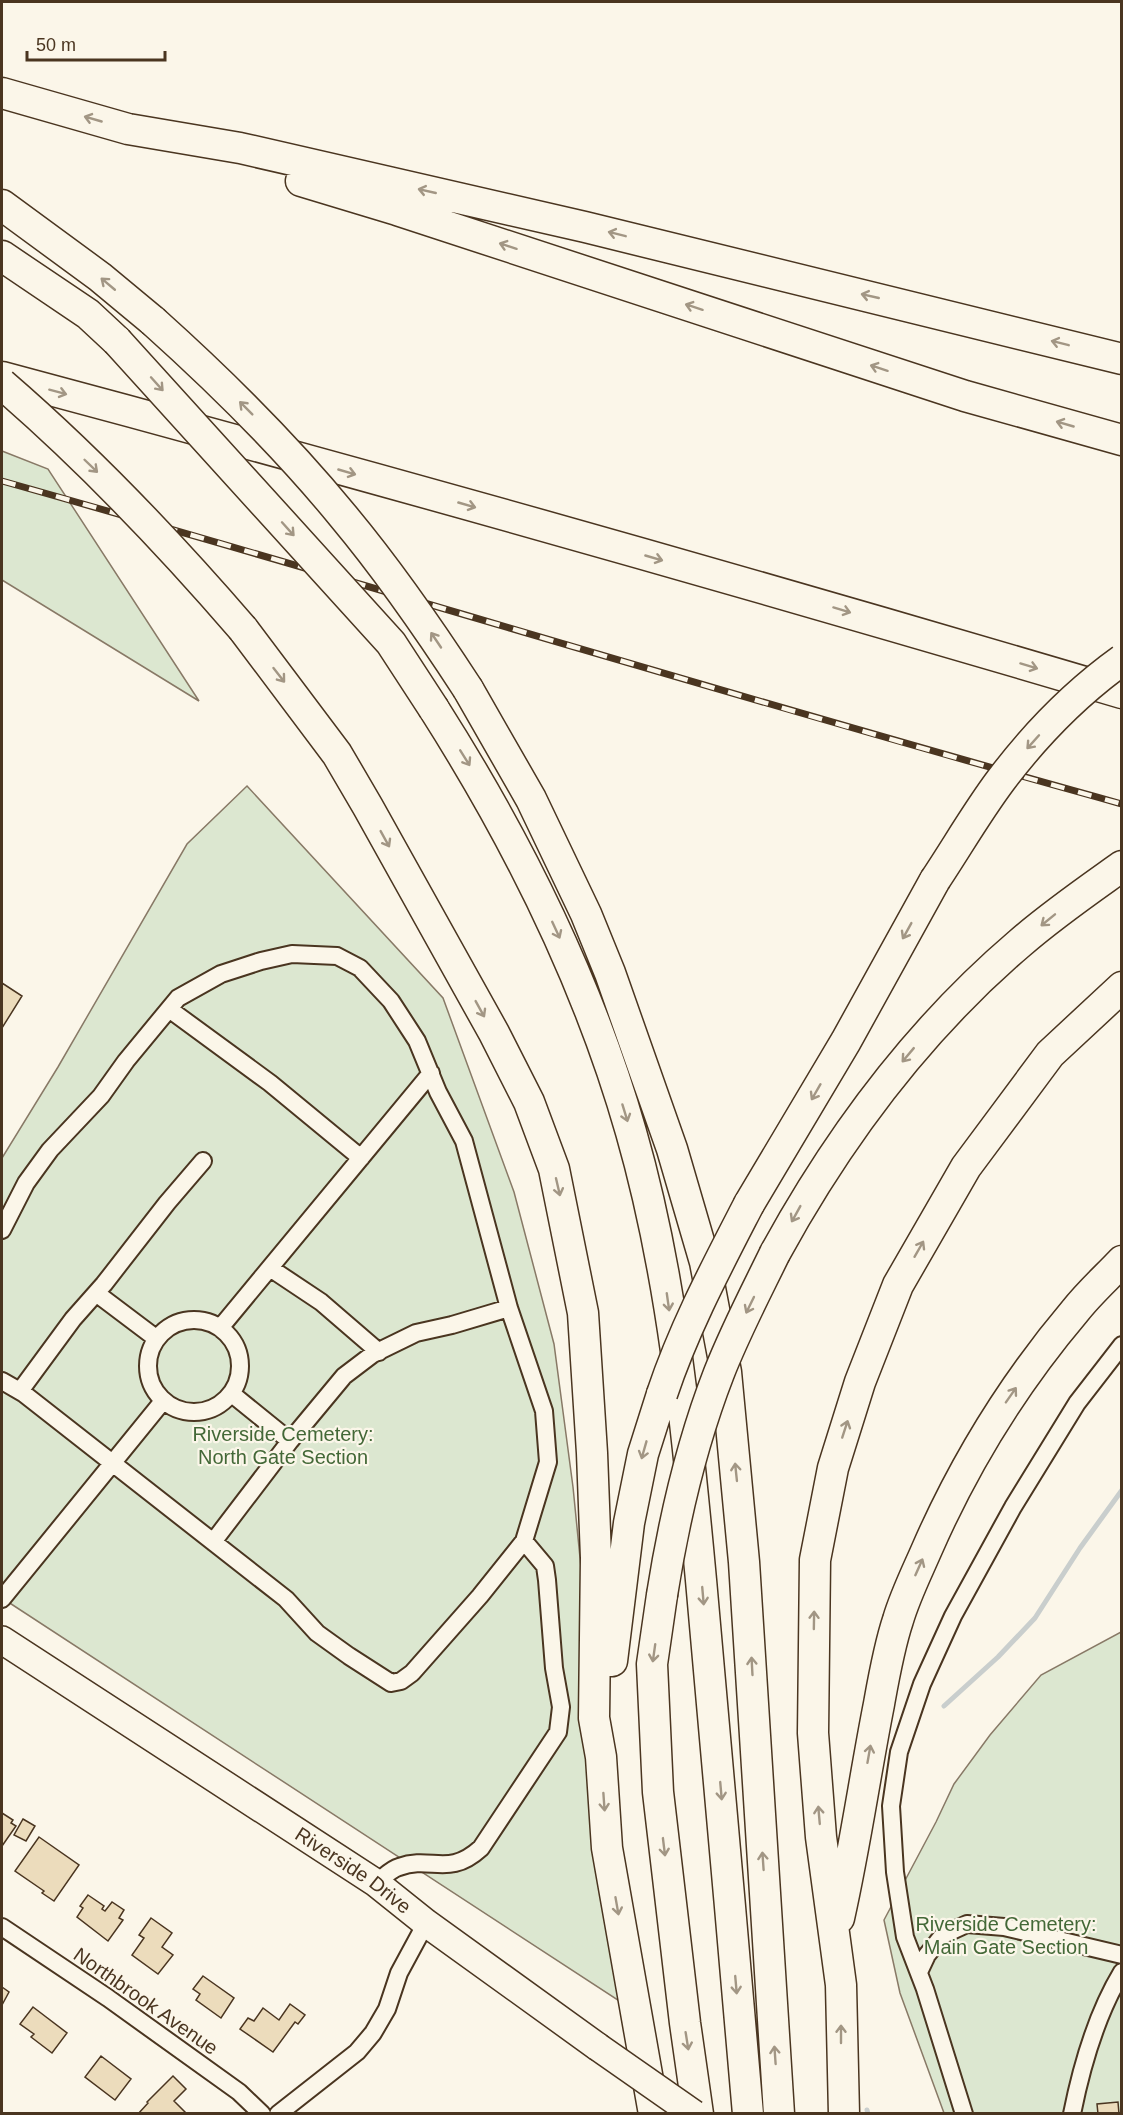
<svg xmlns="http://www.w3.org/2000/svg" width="1123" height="2115" font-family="Arial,sans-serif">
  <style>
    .green { fill: #dce7d0; stroke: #887966; stroke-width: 1.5 }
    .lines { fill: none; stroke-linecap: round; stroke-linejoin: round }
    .stream { stroke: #c9cecd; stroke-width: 5 }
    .building { fill: #ecdcbc; stroke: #4a3520; stroke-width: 1.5 }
    .minor-casing { stroke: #4a3520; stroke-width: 20 }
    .primary-casing { stroke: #4a3520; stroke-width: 30 }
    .motorway-casing { stroke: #4a3520; stroke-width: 33 }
    .minor { stroke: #fbf6e9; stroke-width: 16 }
    .primary { stroke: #fbf6e9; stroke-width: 27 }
    .motorway { stroke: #fbf6e9; stroke-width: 30 }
    .rail-casing { stroke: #4a3520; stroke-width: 7 }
    .rail { stroke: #fbf6e9; stroke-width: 4.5; stroke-dasharray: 14; stroke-linecap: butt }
    .primary-bridge-casing { stroke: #4a3520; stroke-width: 30; stroke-linecap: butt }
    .motorway-bridge-casing { stroke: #4a3520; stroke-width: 33; stroke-linecap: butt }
    .primary-bridge { stroke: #fbf6e9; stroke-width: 27 }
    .motorway-bridge { stroke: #fbf6e9; stroke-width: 30 }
    .oneway { stroke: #a29684 }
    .labels { text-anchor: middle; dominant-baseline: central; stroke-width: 4.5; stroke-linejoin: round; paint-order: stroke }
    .park-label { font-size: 20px; fill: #436837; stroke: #fbf6e9 }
    .street-label { font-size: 20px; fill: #4a3520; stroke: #fbf6e9 }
  </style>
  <rect width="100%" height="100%" fill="#fbf6e9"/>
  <path class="green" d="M2 451 48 469 199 701 2 580Z
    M247 786 443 998 514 1192 554 1344 573 1487 605 1810 630 2008 2 1598V1158L58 1067 187 844Z
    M1121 1632V2113H944L900 1993 884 1920 936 1822 954 1784 990 1735 1041 1675Z"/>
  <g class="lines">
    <path class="stream" d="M944 1706 998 1657 1035 1618 1080 1548 1122 1490
      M867 2110 868 2114"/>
  </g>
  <path class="building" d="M2 983 22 996 2 1028Z
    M2 1813 13 1820 11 1823 16 1826 2 1846Z
    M23 1819 35 1826 26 1841 14 1835Z
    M39 1837 79 1865 54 1901 42 1893 44 1891 15 1871Z
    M88 1895 104 1906 102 1909 105 1911 112 1902 124 1910 119 1918 123 1920 108 1941 77 1917 83 1908 80 1906Z
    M151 1918 172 1933 162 1947 173 1955 158 1974 132 1955 144 1938 139 1935Z
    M203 1976 234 1998 221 2018 196 2000 200 1994 193 1989Z
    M2 1987 9 1992 2 2005Z
    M290 2004 305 2015 298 2024 295 2022 273 2052 240 2029 248 2018 254 2021 263 2008 279 2020Z
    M33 2007 67 2033 52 2053 31 2037 34 2034 20 2024Z
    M101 2056 131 2079 115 2100 85 2077Z
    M173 2076 186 2089 174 2101 187 2114H138L148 2103 147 2102Z
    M1118 2102 1119 2114H1098L1097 2104Z"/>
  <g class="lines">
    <defs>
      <path id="minor" d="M169 1009 270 1083 361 1158
        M2 1230 26 1183 50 1150 101 1096 126 1061 178 998 221 974 261 961 292 954 337 956 360 968 391 1001 417 1041 438 1092 464 1141 509 1308 544 1411 548 1462 524 1541 480 1596 412 1673 401 1681 391 1683 349 1656 317 1633 286 1599 23 1393 2 1381
        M270 1268 321 1302 379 1352
        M96 1293 157 1339
        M148 1366a46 46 0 1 1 92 0a46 46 0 1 1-92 0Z
        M220 1328 431 1073
        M20 1391 73 1319 104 1284 167 1203 203 1161
        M232 1394 290 1441
        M213 1542 290 1441 344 1376 373 1354 416 1333 452 1325 509 1308
        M2 1599 163 1401
        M376 1883C383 1878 391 1869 399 1867 432 1855 448 1878 481 1848L558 1732 561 1707 554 1668 547 1580 545 1566 524 1541
        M2 1927 108 1998 239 2092 262 2114
        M919 1972 927 1955 943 1935 967 1924 1004 1927 1122 1955
        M278 2114 357 2052 373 2033 387 2009 399 1973 426 1923
        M964 2114 925 1989 905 1937 895 1872 891 1806 899 1752 922 1684 953 1616 1013 1507 1077 1403 1122 1345
        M1072 2114C1082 2064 1096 2015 1122 1972"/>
      <g id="primary">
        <path id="s1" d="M2 1640 376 1883 426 1923 598 2047"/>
      </g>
      <path id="motorway" d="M2 93 128 129 240 148 585 227 1122 359
        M301 181 397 210 965 396 1122 440
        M2 205 100 277 153 321
        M2 256 88 314 117 341
        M2 377C376 477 750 583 1122 693
        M243 629 337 754 368 807 494 1033 529 1102 554 1169 583 1313 592 1453 596 1558 594 1718 601 1757 607 1848 654 2114
        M468 689 531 799 586 914 610 973 672 1149 705 1262 726 1372 744 1562 779 2114
        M434 709C518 841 588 981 631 1132 673 1278 687 1430 701 1580 718 1758 732 1936 748 2114
        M749 1204 846 1041 935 880
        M775 1253C839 1136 918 1030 1020 943 1052 915 1087 891 1122 866
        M662 1595 652 1664 658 1792 685 2023 698 2114
        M612 1661 629 1523 643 1454 662 1394
        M839 1918C855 1847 865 1775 879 1704 884 1676 889 1647 898 1620 905 1596 917 1572 927 1549 965 1462 1014 1383 1075 1311 1089 1293 1106 1278 1122 1261
        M844 2114 841 1985 821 1837 813 1733 815 1560 833 1468 860 1382 898 1285 966 1167 1050 1054 1122 987"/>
    </defs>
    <use href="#minor" class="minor-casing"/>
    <use href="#primary" class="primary-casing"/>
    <use href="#motorway" class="motorway-casing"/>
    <use href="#minor" class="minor"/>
    <use href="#primary" class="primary"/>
    <use href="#motorway" class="motorway"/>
    <defs>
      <path id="rail" d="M2 481C376 586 747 701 1122 804"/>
    </defs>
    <use href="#rail" class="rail-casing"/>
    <use href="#rail" class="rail"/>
    <defs>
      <path id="primary-bridge" d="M598 2047 694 2114"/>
      <path id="motorway-bridge" d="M153 321C221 382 285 445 343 516 389 571 429 629 468 689
        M117 341 391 643 434 709
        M2 384C89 459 168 542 243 629
        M935 880C957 847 977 812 1001 780 1035 735 1076 693 1122 660
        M662 1394C684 1328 717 1266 749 1204
        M662 1595C674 1519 691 1445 719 1373 735 1332 756 1292 775 1253"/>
    </defs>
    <use href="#primary-bridge" class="primary-bridge-casing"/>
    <use href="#motorway-bridge" class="motorway-bridge-casing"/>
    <use href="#primary-bridge" class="primary-bridge"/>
    <use href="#motorway-bridge" class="motorway-bridge"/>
  </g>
  <defs><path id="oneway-shaft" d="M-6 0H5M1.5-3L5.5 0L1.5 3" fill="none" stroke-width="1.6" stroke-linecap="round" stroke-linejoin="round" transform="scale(1.5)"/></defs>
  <g class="oneway">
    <use href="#oneway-shaft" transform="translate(93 119) rotate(-164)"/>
    <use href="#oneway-shaft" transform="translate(427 191) rotate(-167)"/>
    <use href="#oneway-shaft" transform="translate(617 234) rotate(-166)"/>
    <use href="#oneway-shaft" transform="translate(508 246) rotate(-162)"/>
    <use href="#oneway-shaft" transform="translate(108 284) rotate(-140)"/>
    <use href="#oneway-shaft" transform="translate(870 296) rotate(-167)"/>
    <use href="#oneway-shaft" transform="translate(694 307) rotate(-162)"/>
    <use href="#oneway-shaft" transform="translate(1060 343) rotate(-166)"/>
    <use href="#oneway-shaft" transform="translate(879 368) rotate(-162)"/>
    <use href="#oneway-shaft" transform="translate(157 384) rotate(48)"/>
    <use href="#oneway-shaft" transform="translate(58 392) rotate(15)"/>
    <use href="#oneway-shaft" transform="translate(246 408) rotate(-135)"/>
    <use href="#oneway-shaft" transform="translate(1065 424) rotate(-164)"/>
    <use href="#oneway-shaft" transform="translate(91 466) rotate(44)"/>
    <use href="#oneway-shaft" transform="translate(347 472) rotate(16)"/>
    <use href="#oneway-shaft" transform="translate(467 505) rotate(16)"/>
    <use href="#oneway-shaft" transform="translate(288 529) rotate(48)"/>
    <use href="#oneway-shaft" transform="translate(654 558) rotate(16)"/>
    <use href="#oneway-shaft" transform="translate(842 610) rotate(17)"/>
    <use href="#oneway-shaft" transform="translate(436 640) rotate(-124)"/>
    <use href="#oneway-shaft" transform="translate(1029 666) rotate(17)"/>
    <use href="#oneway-shaft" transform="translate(279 675) rotate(52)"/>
    <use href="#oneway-shaft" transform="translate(1033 742) rotate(132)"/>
    <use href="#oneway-shaft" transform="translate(465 758) rotate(58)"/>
    <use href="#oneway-shaft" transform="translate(385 839) rotate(61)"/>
    <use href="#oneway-shaft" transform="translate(1048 920) rotate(141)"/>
    <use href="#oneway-shaft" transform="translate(556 930) rotate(65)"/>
    <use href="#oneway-shaft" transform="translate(907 931) rotate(119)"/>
    <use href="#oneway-shaft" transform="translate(480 1009) rotate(61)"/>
    <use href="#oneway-shaft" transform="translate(908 1055) rotate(130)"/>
    <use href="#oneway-shaft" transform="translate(816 1092) rotate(120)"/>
    <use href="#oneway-shaft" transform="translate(625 1113) rotate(73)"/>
    <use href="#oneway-shaft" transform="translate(558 1187) rotate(77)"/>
    <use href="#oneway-shaft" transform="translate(796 1214) rotate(119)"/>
    <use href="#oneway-shaft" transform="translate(919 1249) rotate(-60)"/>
    <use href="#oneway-shaft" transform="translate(668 1302) rotate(82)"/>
    <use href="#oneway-shaft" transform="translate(750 1305) rotate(116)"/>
    <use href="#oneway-shaft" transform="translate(1011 1395) rotate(-55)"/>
    <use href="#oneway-shaft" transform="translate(845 1429) rotate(-72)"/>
    <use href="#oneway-shaft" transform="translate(644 1450) rotate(106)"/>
    <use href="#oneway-shaft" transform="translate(736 1472) rotate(-96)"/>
    <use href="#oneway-shaft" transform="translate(919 1567) rotate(-66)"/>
    <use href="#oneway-shaft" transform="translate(703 1596) rotate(85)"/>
    <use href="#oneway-shaft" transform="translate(814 1620) rotate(-89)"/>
    <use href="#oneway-shaft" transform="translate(654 1653) rotate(98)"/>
    <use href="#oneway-shaft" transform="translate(752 1666) rotate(-93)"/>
    <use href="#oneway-shaft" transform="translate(869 1754) rotate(-80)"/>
    <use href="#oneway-shaft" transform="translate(721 1791) rotate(85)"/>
    <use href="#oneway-shaft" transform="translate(604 1802) rotate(86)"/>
    <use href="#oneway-shaft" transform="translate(819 1815) rotate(-95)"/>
    <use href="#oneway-shaft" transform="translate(664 1847) rotate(83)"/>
    <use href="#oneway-shaft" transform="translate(763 1861) rotate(-94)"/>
    <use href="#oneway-shaft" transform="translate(617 1906) rotate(80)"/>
    <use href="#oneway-shaft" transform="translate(736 1985) rotate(85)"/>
    <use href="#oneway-shaft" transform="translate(841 2034) rotate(-90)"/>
    <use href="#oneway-shaft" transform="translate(687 2041) rotate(81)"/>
    <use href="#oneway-shaft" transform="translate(775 2055) rotate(-94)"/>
  </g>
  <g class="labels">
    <g class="park-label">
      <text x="283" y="1434">Riverside Cemetery:<tspan x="283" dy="23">North Gate Section</tspan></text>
      <text x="1006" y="1924">Riverside Cemetery:<tspan x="1006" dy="23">Main Gate Section</tspan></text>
    </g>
    <g class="street-label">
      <text stroke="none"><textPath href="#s1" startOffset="420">Riverside Drive</textPath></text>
      <text transform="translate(146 2001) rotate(35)">Northbrook Avenue</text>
    </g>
  </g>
  <rect width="1123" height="2115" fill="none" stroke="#4a3520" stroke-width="6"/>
  <path d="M27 51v9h138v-9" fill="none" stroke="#4a3520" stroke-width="3"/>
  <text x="36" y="51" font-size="18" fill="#4a3520" stroke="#fbf6e9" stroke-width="4.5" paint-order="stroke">50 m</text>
</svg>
